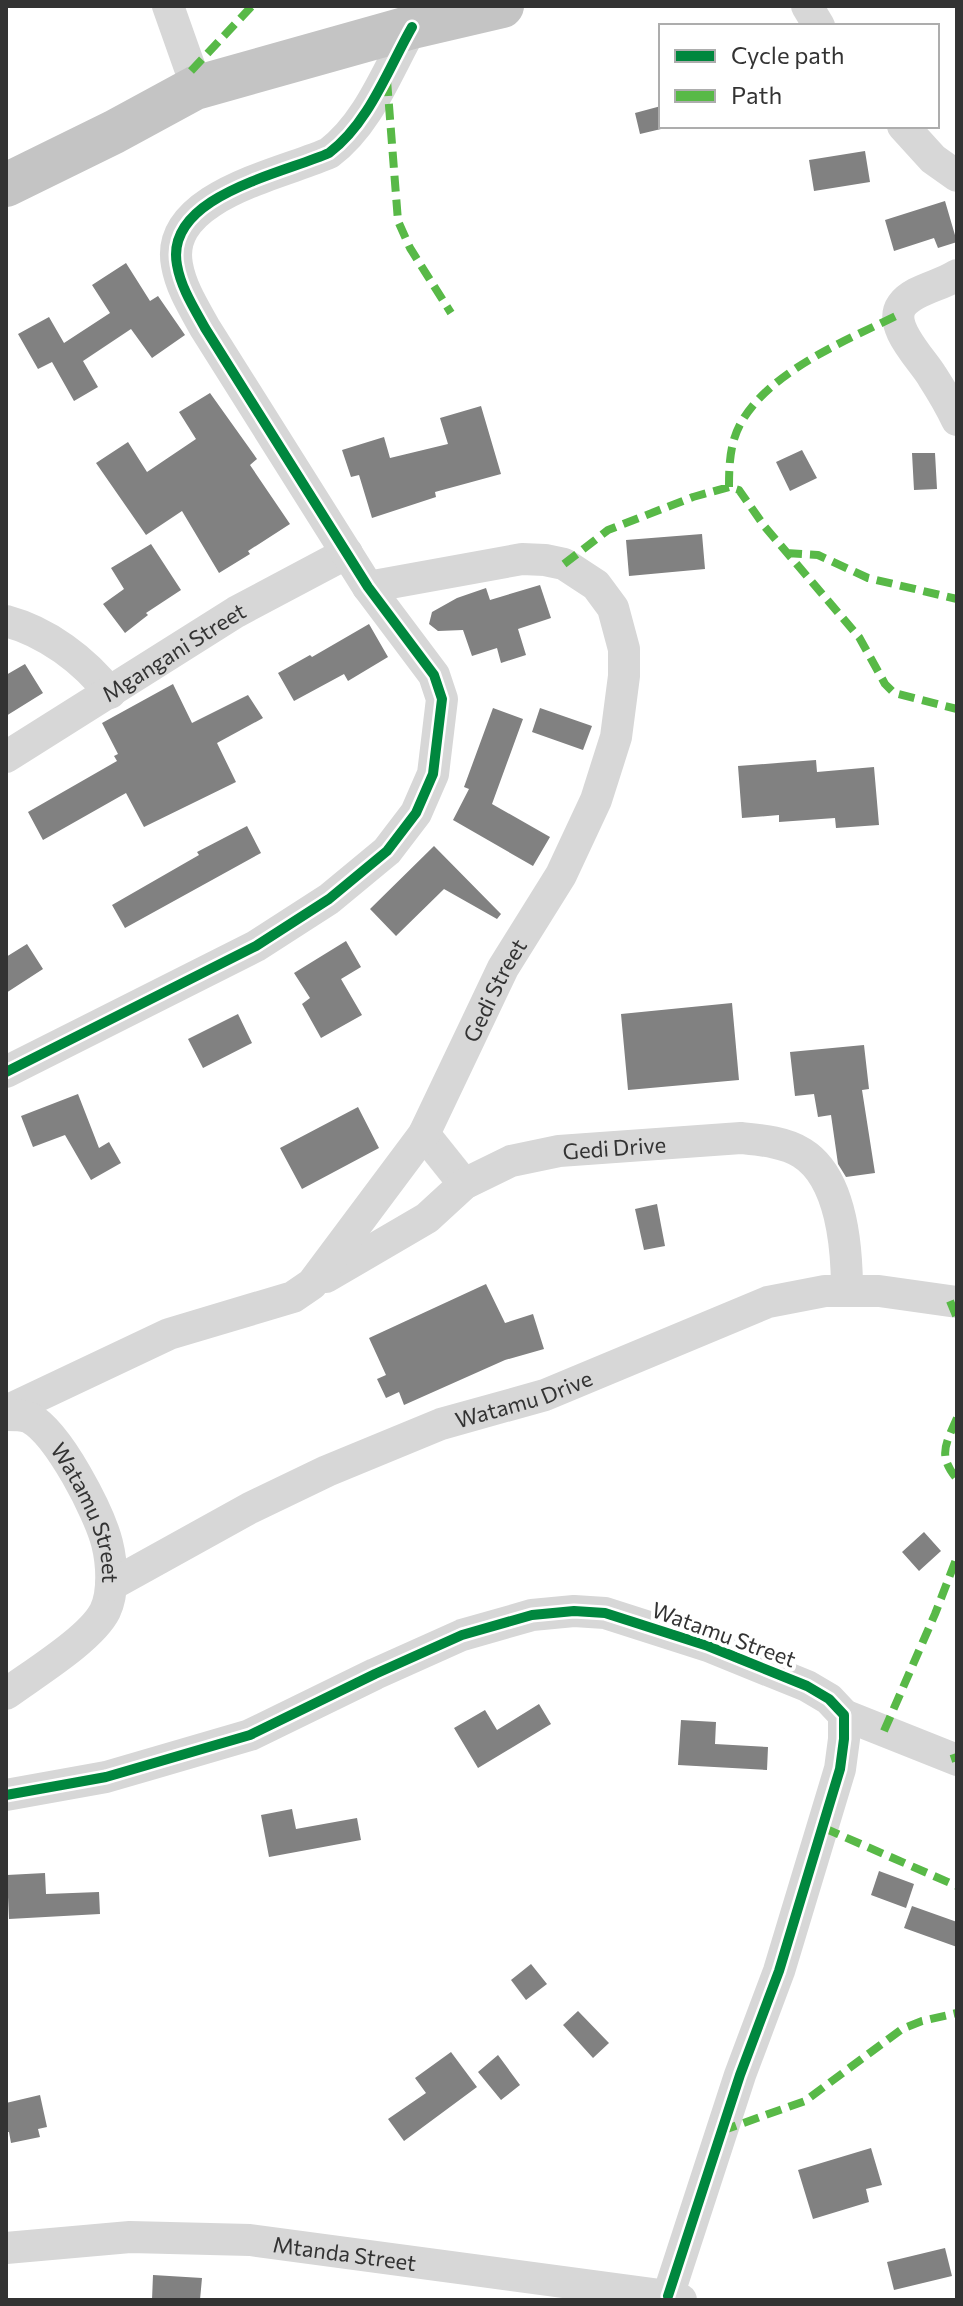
<svg xmlns="http://www.w3.org/2000/svg" width="963" height="2306" font-family="Commissioner,sans-serif">
  <style>
    .building { fill: #818181 }
    .lines { fill: none; stroke-linecap: round; stroke-linejoin: round }
    .minor { stroke: #d7d7d7; stroke-width: 32 }
    .highway { stroke: #c4c4c4; stroke-width: 44 }
    .quiet { stroke: #58b947; stroke-width: 8; stroke-dasharray: 16 8; stroke-linecap: butt }
    .cycleway-casing { stroke: #fff; stroke-width: 15 }
    .cycleway { stroke: #00873e; stroke-width: 10 }
    .labels { text-anchor: middle; dominant-baseline: central; stroke-width: 8; stroke-linejoin: round; paint-order: stroke }
    .street-label { font-size: 22px; fill: #333; stroke: #fff }
  </style>
  <rect width="100%" height="100%" fill="#fff"/>
  <path class="building" d="M661 106V129L640 134 635 113Z
    M865 151 870 182 814 191 809 160Z
    M945 201 957 242 938 248 934 238 894 251 885 220Z
    M126 263 150 301 158 296 185 335 152 358 131 329 83 361 98 387 74 401 52 362 38 369 18 334 49 317 64 343 110 313 92 285Z
    M210 393 257 459 250 465 290 524 248 551 250 554 219 573 182 511 146 535 96 463 128 442 147 472 196 439 179 412Z
    M481 406 501 474 435 492 436 497 372 518 359 475 351 477 342 450 384 437 390 458 448 444 440 418Z
    M802 450 817 478 790 491 776 462Z
    M912 453H935L937 489 914 490Z
    M702 534 705 569 629 576 626 540Z
    M151 544 181 590 146 613 148 615 125 633 103 604 124 589 111 568Z
    M540 585 551 618 518 629 526 655 501 663 497 648 472 656 463 630 438 631 429 624 432 612 457 598 486 588 490 600Z
    M369 624 388 657 348 681 344 674 294 701 278 673 310 655 312 657Z
    M25 664 43 693 6 716V675Z
    M173 684 192 723 248 695 263 718 217 743 236 782 144 827 126 793 43 840 28 812 117 761 114 756 118 754 102 723Z
    M493 708 523 719 492 804 550 837 533 866 453 820 469 789 464 787Z
    M540 708 592 726 583 750 532 732Z
    M816 760 817 772 874 767 879 825 836 828 835 818 779 822V815L742 818 738 766Z
    M247 826 261 853 125 928 112 905 199 855 197 852Z
    M434 846 501 914 497 919 444 889 396 936 370 909Z
    M346 941 361 967 341 979 362 1015 321 1038 302 1004 310 998 294 973Z
    M27 944 43 969 6 993V957Z
    M732 1003 739 1080 628 1090 621 1014Z
    M238 1014 252 1043 203 1068 188 1039Z
    M864 1045 869 1089 862 1090 875 1173 846 1177 838 1164 831 1115 818 1117 814 1094 795 1096 790 1052Z
    M78 1094 99 1148 109 1142 121 1163 91 1180 65 1135 33 1147 21 1116Z
    M358 1107 379 1148 302 1189 280 1148Z
    M657 1204 665 1246 644 1250 635 1209Z
    M486 1284 505 1323 533 1314 544 1349 505 1360 404 1405 399 1392 386 1398 377 1379 386 1375 369 1338Z
    M924 1532 941 1551 919 1571 902 1552Z
    M539 1704 551 1724 478 1768 454 1728 485 1710 497 1730Z
    M681 1720 716 1722 715 1744 768 1747 767 1770 678 1765Z
    M292 1809 296 1829 357 1818 361 1840 269 1857 261 1815Z
    M879 1871 914 1884 906 1908 871 1895Z
    M45 1873 46 1894 99 1892 100 1914 9 1919 7 1875Z
    M912 1906 957 1922V1947L904 1928Z
    M531 1964 547 1984 526 2000 511 1980Z
    M578 2011 609 2043 593 2058 563 2025Z
    M451 2052 477 2087 404 2141 388 2119 426 2093 415 2078Z
    M498 2055 520 2085 501 2100 478 2072Z
    M40 2095 47 2127 38 2129 40 2137 11 2143 9 2132H6V2103Z
    M871 2148 882 2185 866 2189 869 2202 813 2219 798 2170Z
    M945 2248 952 2276 894 2290 887 2262Z
    M153 2275 202 2278 200 2300H152Z"/>
  <g class="lines">
    <g class="minor">
      <path d="M168 6 191 71 195 88"/>
      <path d="M807 6 819 26"/>
      <path d="M903 126 933 159 957 176"/>
      <path d="M957 275C941 286 914 289 902 305 887 326 922 359 932 376 941 390 950 405 957 420"/>
      <path d="M6 621C47 632 84 660 110 693"/>
      <path id="s1" d="M6 757 236 612 347 553"/>
      <path d="M6 1072 256 946 329 899 387 851 416 813 433 774 442 699 434 675 368 587 205 328C194 308 181 288 177 265 164 196 282 174 329 153 369 123 388 69 412 27"/>
      <path d="M424 1134 464 1184"/>
      <path id="s2" d="M326 1277 427 1218 464 1184 511 1161 559 1151 741 1138C760 1140 785 1142 802 1153 842 1178 847 1249 847 1291"/>
      <path id="s3" d="M6 1411 169 1334 293 1297 312 1284 424 1134 503 968 561 875 596 800 616 737 624 676V649L613 608 596 585 564 564 545 560 522 559 368 587"/>
      <path id="s4" d="M6 1415C13 1415 24 1415 30 1418 59 1434 99 1512 107 1543 112 1563 114 1592 105 1611 91 1639 33 1674 6 1694"/>
      <path id="s5" d="M111 1585 250 1508 327 1471 441 1424 545 1395 768 1302 825 1291H879L957 1302"/>
      <path d="M844 1715 957 1760"/>
      <path d="M6 1795 106 1777 250 1735 375 1674 462 1635 532 1615 574 1611 605 1613 708 1646 807 1686 829 1699 844 1715V1739L840 1769 779 1971 740 2075 668 2296"/>
      <path id="s6" d="M6 2248 130 2237 250 2240 668 2296 681 2300"/>
    </g>
    <path class="highway" d="M6 185 114 132 195 88 412 27 502 6"/>
    <path class="quiet" d="M191 71 252 6
      M387 80 398 221 410 248 451 313
      M729 487C729 464 730 441 742 421 772 370 847 340 898 315
      M786 553 818 555 868 578 957 599
      M564 564 608 530 693 497 729 487 739 490 765 527 859 637 885 684 894 693 957 709
      M950 1301 957 1318
      M957 1418C946 1444 937 1455 957 1479
      M884 1731 935 1614 957 1557
      M951 1759 957 1757
      M824 1828 957 1886
      M721 2131 805 2101 902 2029 922 2021 957 2013"/>
    <defs>
      <path id="cycleway" d="M6 1072 256 946 329 899 387 851 416 813 433 774 442 699 434 675 368 587 205 328C194 308 181 288 177 265 164 196 282 174 329 153 369 123 388 69 412 27
        M6 1795 106 1777 250 1735 375 1674 462 1635 532 1615 574 1611 605 1613 708 1646 807 1686 829 1699 844 1715V1739L840 1769 779 1971 740 2075 668 2296"/>
    </defs>
    <use href="#cycleway" class="cycleway-casing"/>
    <use href="#cycleway" class="cycleway"/>
  </g>
  <g class="labels">
    <g class="street-label">
      <text stroke="none"><textPath href="#s1" startOffset="198">Mgangani Street</textPath></text>
      <text stroke="none"><textPath href="#s3" startOffset="680">Gedi Street</textPath></text>
      <text stroke="none"><textPath href="#s2" startOffset="324">Gedi Drive</textPath></text>
      <text stroke="none"><textPath href="#s5" startOffset="454">Watamu Drive</textPath></text>
      <text stroke="none"><textPath href="#s4" startOffset="138">Watamu Street</textPath></text>
      <text transform="translate(724 1634) rotate(20)">Watamu Street</text>
      <text stroke="none"><textPath href="#s6" startOffset="340">Mtanda Street</textPath></text>
    </g>
  </g>
  <rect width="963" height="2306" fill="none" stroke="#333333" stroke-width="16"/>
  <rect x="659" y="24" width="280" height="104" fill="#ffffff" stroke="#adadad" stroke-width="2"/>
  <rect x="675" y="50" width="40" height="12" fill="#00873e" stroke="#adadad" stroke-width="2"/>
  <text x="731" y="64" font-size="24" fill="#333333">Cycle path</text>
  <rect x="675" y="90" width="40" height="12" fill="#58b947" stroke="#adadad" stroke-width="2"/>
  <text x="731" y="104" font-size="24" fill="#333333">Path</text>
</svg>
